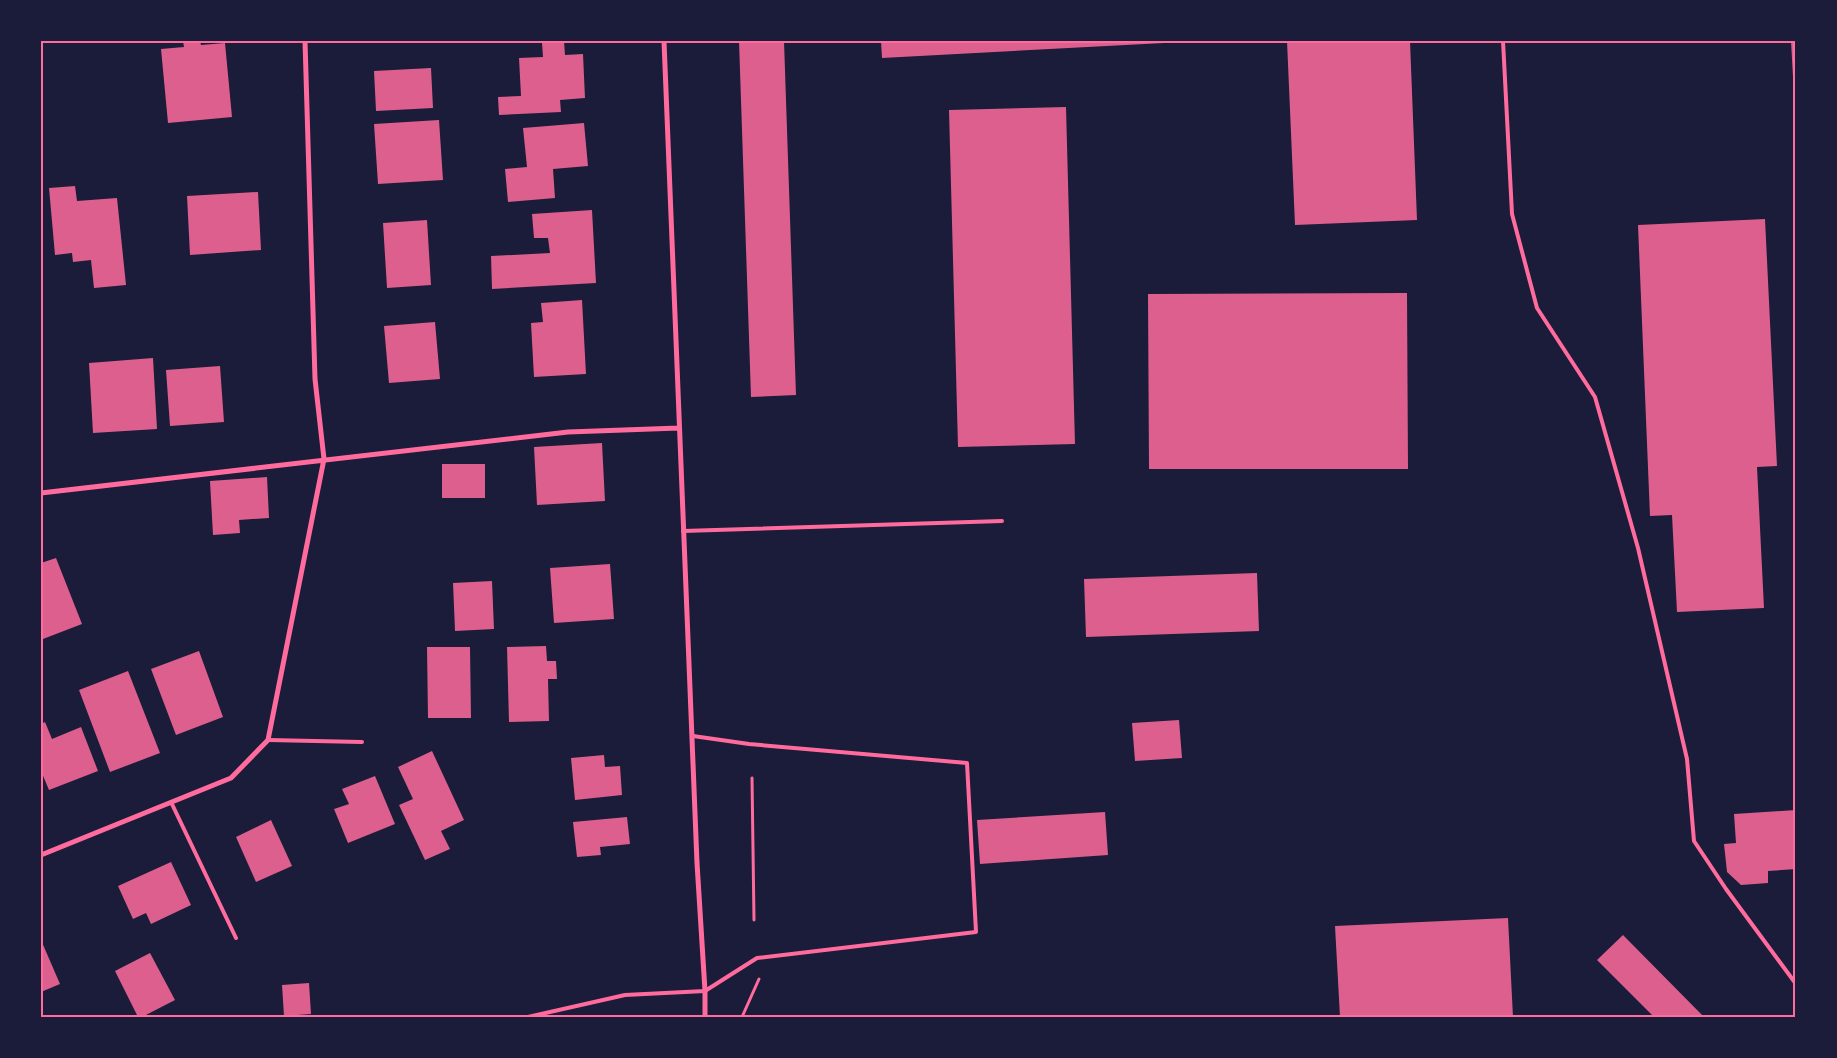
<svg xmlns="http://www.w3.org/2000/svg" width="1837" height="1058" font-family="Rubik,sans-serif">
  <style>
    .building { fill: #dd5f8e }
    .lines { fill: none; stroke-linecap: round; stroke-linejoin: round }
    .path { stroke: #ff6b9d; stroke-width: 3 }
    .service { stroke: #ff6b9d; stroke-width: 4 }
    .minor { stroke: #ff6b9d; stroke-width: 5 }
    .neatline { fill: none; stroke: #ff6b9d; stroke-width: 2 }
  </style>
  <rect width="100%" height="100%" fill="#1b1b3a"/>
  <path class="building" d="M183 41H200L201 45 225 43 232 117 168 123 161 49 184 47Z
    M564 41 565 55 583 54 585 98 560 100 561 112 499 115 498 97 521 96 519 58 543 57 542 43Z
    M739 41H784L796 395 751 397Z
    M881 41H1164V43L882 58Z
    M1287 41H1410L1417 220 1295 225Z
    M1791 41H1796V95H1794Z
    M431 68 433 108 376 111 374 71Z
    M1066 107 1075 444 958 447 949 110Z
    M439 120 443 180 378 184 374 124Z
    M584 123 588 166 553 169 555 198 508 202 505 169 527 167 523 128Z
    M75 186 77 201 117 198 126 285 94 288 91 260 73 262 72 253 55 255 49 188Z
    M258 192 261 250 190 255 187 196Z
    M592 210 596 283 492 289 491 256 550 253 548 238H534L532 214Z
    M1765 219 1777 466 1757 467 1764 608 1677 612 1672 515 1650 516 1638 225Z
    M427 220 431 285 387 288 383 223Z
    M1407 293 1408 469H1149L1148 294Z
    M582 300 586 374 534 377 531 323 543 322 541 303Z
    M435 322 440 379 389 383 384 326Z
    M153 358 157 429 93 433 89 363Z
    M220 366 224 422 170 426 166 370Z
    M602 443 605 501 537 505 534 447Z
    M442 464H485V498H442Z
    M267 477 269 518 239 520 240 533 213 535 210 481Z
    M56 558 82 624 43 639 41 634V563Z
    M610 564 614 619 554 623 550 568Z
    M1257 573 1259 631 1086 637 1084 579Z
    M492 581 494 629 455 631 453 583Z
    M546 646 547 661H556L557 679H548L549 721 509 722 507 647Z
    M427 647H470L471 718H428Z
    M199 651 223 717 176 735 151 669Z
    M128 671 160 753 110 772 79 690Z
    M1179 720 1182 758 1135 761 1132 723Z
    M45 722 52 739 81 727 98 771 49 790 41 771V724Z
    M432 751 464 820 441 831 450 849 425 860 399 805 413 799 398 767Z
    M604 755 605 767 620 766 622 795 575 800 571 758Z
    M375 776 395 824 348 843 334 809 349 804 342 789Z
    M1796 810V869L1768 871V883L1741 885 1727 872 1724 844 1736 843 1734 814Z
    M1105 812 1108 855 980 864 977 820Z
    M627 817 630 844 600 847 601 855 577 857 573 822Z
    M271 820 292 866 256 882 236 837Z
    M171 862 191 905 151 924 146 913 133 919 118 886Z
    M1508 918 1513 1017H1340L1335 926Z
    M1623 935 1704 1017H1654L1597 960Z
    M41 940 60 984 41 992Z
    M150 953 175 1000 142 1017H138L115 971Z
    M309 983 311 1014 284 1016 282 985Z"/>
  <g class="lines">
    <path class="path" d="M752 778 754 920
      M742 1017 759 979"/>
    <path class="service" d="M1503 41 1512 214 1537 308 1595 397 1638 548 1687 759 1694 841 1726 889 1796 984
      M683 531 1002 521
      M268 740 362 742
      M171 802 236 938
      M528 1017 625 995 705 991 757 958 976 932 967 763 749 744 693 736"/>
    <path class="minor" d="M664 41 697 863 705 991V1017
      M41 493 568 432 679 428
      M41 855 231 778 268 740 324 459 315 379 305 41"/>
  </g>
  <rect width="1837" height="1058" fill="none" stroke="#1b1b3a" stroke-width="85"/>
  <rect x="42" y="42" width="1752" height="974" class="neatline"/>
</svg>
